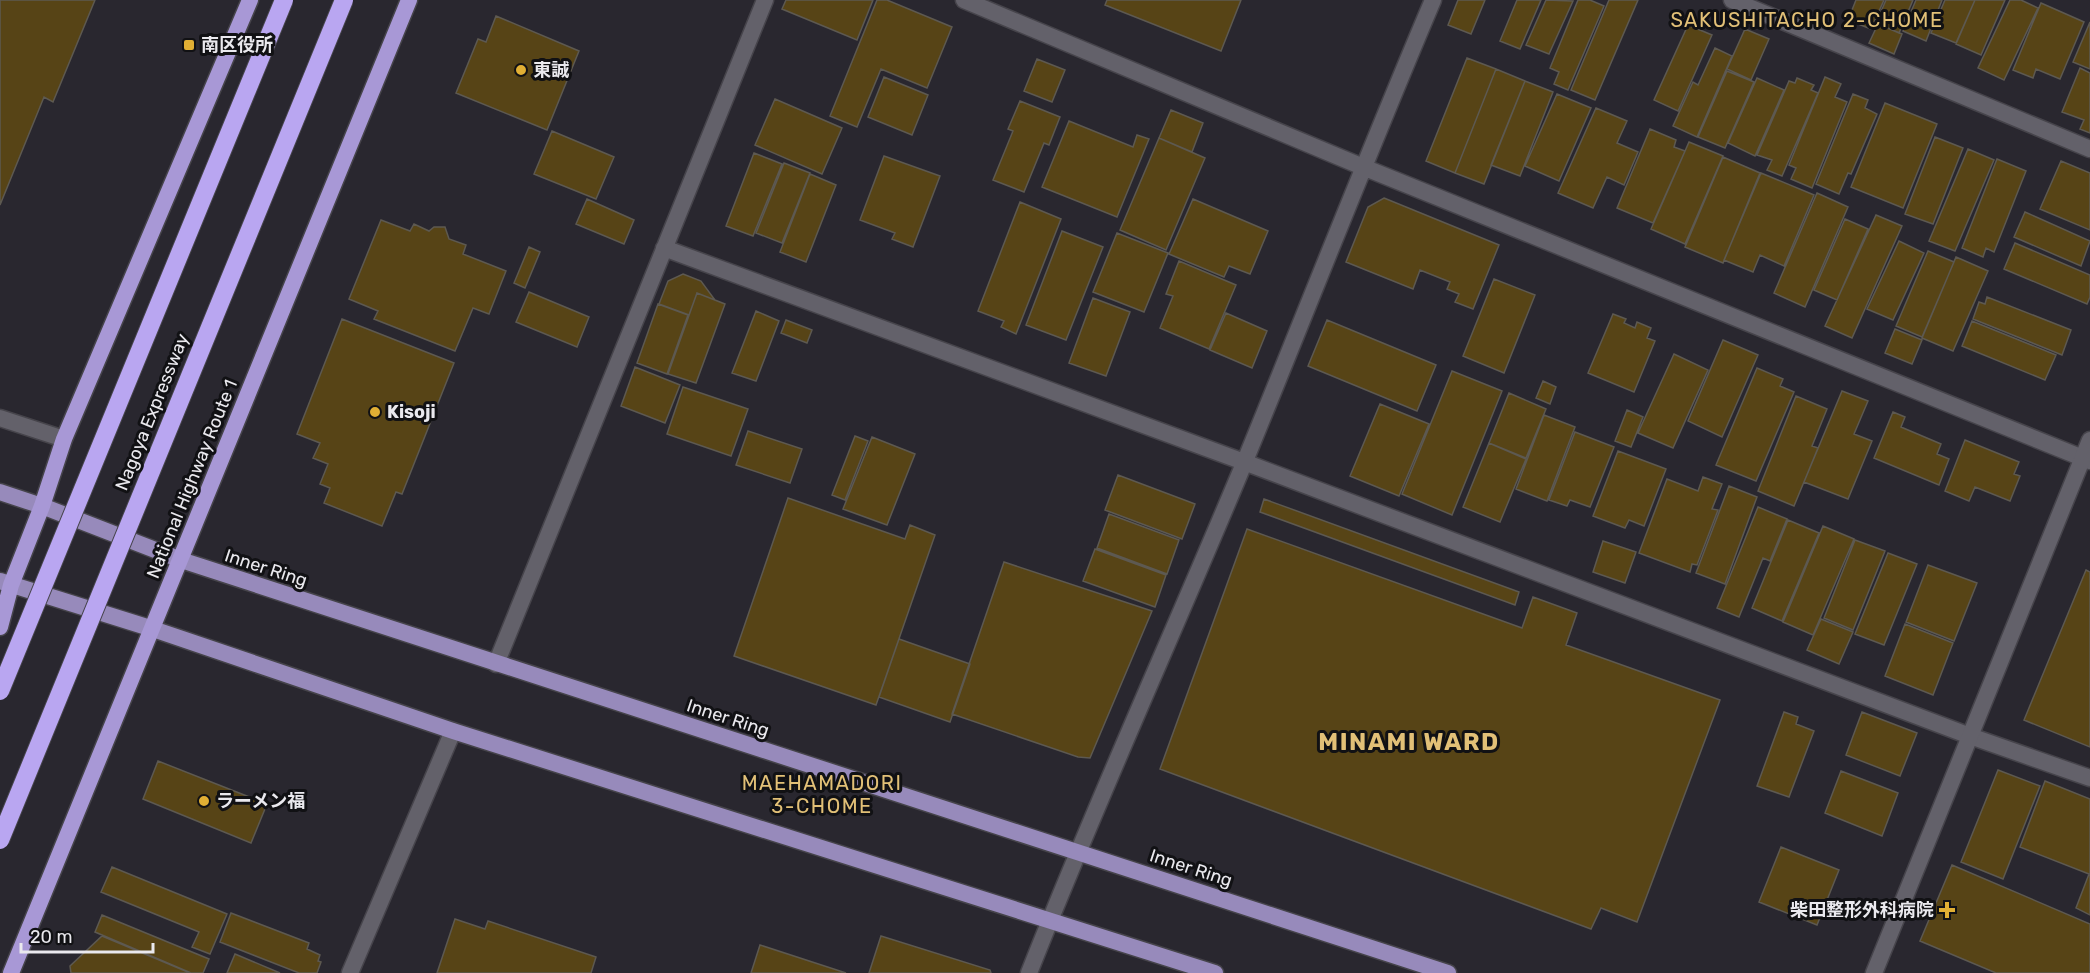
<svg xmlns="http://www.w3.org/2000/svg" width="2090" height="973" font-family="Rubik,'Noto Sans JP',sans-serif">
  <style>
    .building { fill: #574416; stroke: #5d5951; stroke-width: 1.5 }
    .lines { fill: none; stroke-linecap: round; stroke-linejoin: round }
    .minor-casing { stroke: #46444b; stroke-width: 19 }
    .tertiary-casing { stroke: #46444b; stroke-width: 19 }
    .primary-casing { stroke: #46444b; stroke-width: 19 }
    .trunk-casing { stroke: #46444b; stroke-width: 19 }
    .minor { stroke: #63616a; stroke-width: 16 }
    .tertiary { stroke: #63616a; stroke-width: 16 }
    .primary { stroke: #978abb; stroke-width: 16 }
    .trunk { stroke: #a898d6; stroke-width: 16 }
    .motorway-bridge-casing { stroke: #46444b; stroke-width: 20; stroke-linecap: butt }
    .motorway-bridge { stroke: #b9a6f1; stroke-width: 18 }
    .poi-dot { fill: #e1af34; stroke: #111114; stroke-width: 2 }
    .labels { text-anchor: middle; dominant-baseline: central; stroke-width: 6; stroke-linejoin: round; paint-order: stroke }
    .poi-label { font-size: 18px; font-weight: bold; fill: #eae9ee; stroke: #111114; text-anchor: start }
    .street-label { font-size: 18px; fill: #eae9ee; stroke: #111114 }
    .neighbourhood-label { font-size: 20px; letter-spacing: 1.5px; fill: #e2c077; stroke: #111114 }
    .district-label { font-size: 24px; font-weight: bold; letter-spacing: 1.5px; fill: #e2c077; stroke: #111114 }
  </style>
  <rect width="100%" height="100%" fill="#29272f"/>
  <path class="building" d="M0 0H95L53 102 44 97 0 205Z
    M786 0H873L857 40 782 9Z
    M877 0H887L952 27 927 88 881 69 857 127 830 116Z
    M1107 0H1241L1221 51 1105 5Z
    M1458 0H1485L1471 34 1448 25Z
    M1517 0H1541L1520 49 1500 41Z
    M1546 0 1573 1 1549 54 1526 45Z
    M1578 0H1590L1604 6 1568 90 1554 84 1559 72 1550 68Z
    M1609 0H1638L1595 100 1571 90Z
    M1856 0H1884L1871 29 1848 20Z
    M1886 0H1913L1899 33 1876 23Z
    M1916 0H1942L1926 41 1903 31Z
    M1945 0H1975L1956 43 1931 33Z
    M1975 0H2005L1981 55 1956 44Z
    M2010 0H2021L2038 8 2004 80 1978 68Z
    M2041 3 2084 22 2060 79 2036 69 2033 78 2013 70Z
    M496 16 579 51 547 130 456 93 478 39 486 42Z
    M2090 22V69L2073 62Z
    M1878 24 1902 34 1894 54 1869 43Z
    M1688 25 1712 35 1678 111 1654 100Z
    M1745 29 1769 39 1751 80 1727 69Z
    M1715 48 1732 56 1697 137 1673 126 1693 82 1698 85Z
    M1467 58 1496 69 1455 173 1426 161Z
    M1037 59 1065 70 1052 102 1024 91Z
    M2080 68 2090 73V133L2080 129 2084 120 2062 112Z
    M1496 69 1525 81 1484 184 1455 173Z
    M1727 71 1754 82 1725 148 1698 137Z
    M884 77 928 95 912 135 868 117Z
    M1825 77 1841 84 1835 97 1847 102 1812 188 1791 179 1796 168 1789 165Z
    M1757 78 1784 90 1755 156 1728 143Z
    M1797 78 1814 85 1811 90 1818 93 1782 176 1767 170 1772 160 1757 155 1789 81 1795 83Z
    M1525 81 1553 92 1520 176 1491 165Z
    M1557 94 1591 108 1559 181 1525 166Z
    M1853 94 1868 100 1865 108 1877 114 1851 174 1848 173 1839 194 1816 184Z
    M775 99 842 128 822 174 755 145Z
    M1020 101 1060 117 1049 145 1044 143 1024 192 993 180 1013 131 1008 129Z
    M1885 103 1937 124 1903 208 1851 187Z
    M1596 108 1627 121 1617 143 1638 152 1624 185 1607 177 1593 208 1558 193Z
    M1171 110 1203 123 1192 152 1159 138Z
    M1069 121 1133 147 1137 135 1149 139 1117 217 1042 187Z
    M1650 129 1676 140 1674 147 1685 151 1653 223 1617 208Z
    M552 131 614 157 596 199 534 174Z
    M1935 137 1963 148 1933 224 1905 214Z
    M1159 138 1205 158 1166 250 1120 230Z
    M1689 142 1723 156 1685 244 1651 229Z
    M1968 149 1994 160 1955 251 1929 241Z
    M754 153 782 164 753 236 726 226Z
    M884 156 940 176 913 247 892 239 895 233 860 220Z
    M1723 157 1760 173 1723 263 1685 247Z
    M1997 159 2026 171 1994 252 1986 248 1983 257 1962 248Z
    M2061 161 2090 173V230L2040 209Z
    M784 163 810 173 782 243 756 233Z
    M1761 173 1814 195 1784 266 1760 255 1753 272 1724 260Z
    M810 174 836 185 806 262 780 252Z
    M1817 193 1848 207 1805 307 1774 293Z
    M1384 198 1499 245 1473 309 1455 302 1459 294 1447 289 1450 282 1420 270 1413 289 1346 262 1368 207Z
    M587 199 634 220 624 244 576 224Z
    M1193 199 1268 231 1250 274 1229 266 1224 277 1169 254Z
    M1020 202 1061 219 1016 334 1001 327 1004 321 978 311Z
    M2025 212 2090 241 2081 266 2014 237Z
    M1876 215 1902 226 1852 338 1825 326Z
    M1845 219 1868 229 1837 300 1814 290Z
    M381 220 410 231 414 224 429 231 434 227H445L449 239 466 245 463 254 506 271 489 314 473 308 455 351 374 319 378 311 349 299Z
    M1062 231 1103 247 1066 340 1026 325Z
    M1117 233 1168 253 1144 312 1093 292Z
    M1899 241 1924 253 1893 320 1867 309Z
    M2015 243 2090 275V297L2087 304 2004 269Z
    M529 247 540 252 525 288 514 283Z
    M1928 251 1954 262 1922 337 1896 326Z
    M1956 257 1988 271 1953 351 1922 338Z
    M1179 261 1236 285 1209 349 1160 328 1173 296 1166 294Z
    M683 274 701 281 715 300 697 293 689 315 659 304 668 281Z
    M1494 279 1535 295 1504 373 1463 356Z
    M529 292 589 317 577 347 516 322Z
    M697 293 725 304 696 383 668 374Z
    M1987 297 2071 330 2062 355 1973 319 1979 302 1985 304Z
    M1093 298 1130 312 1106 376 1069 363Z
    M658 304 688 315 667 374 637 363Z
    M756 311 779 321 756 381 732 373Z
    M1226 313 1267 331 1252 368 1210 350Z
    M1613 314 1626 319 1624 323 1635 328 1637 322 1651 328 1647 338 1655 341 1634 392 1588 373Z
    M342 319 454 363 402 494 396 492 382 526 324 503 330 488 320 484 328 464 313 458 320 443 297 434Z
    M786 320 812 330 807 343 781 333Z
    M1327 320 1436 365 1417 411 1308 366Z
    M1972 321 2056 355 2045 380 1962 346Z
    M1895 329 1922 340 1912 364 1885 353Z
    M1723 340 1758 355 1722 437 1688 421Z
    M1674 354 1708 370 1673 448 1638 433Z
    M635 367 680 385 665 423 621 406Z
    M1757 368 1783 379 1780 386 1794 392 1756 481 1716 465Z
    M1452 371 1502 391 1452 515 1402 494Z
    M1543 381 1556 387 1550 404 1536 398Z
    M683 387 748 409 731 456 667 434Z
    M1842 391 1868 401 1854 434 1872 441 1848 499 1804 482Z
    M1509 393 1546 409 1526 458 1489 443Z
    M1796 396 1827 409 1812 446 1818 448 1794 506 1758 491Z
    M1380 404 1429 424 1399 496 1350 476Z
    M1627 410 1643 417 1631 447 1615 441Z
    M1893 412 1905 417 1901 427 1941 444 1937 454 1949 459 1939 485 1874 458Z
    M1544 415 1575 427 1547 501 1516 489Z
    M748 431 802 449 790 483 736 465Z
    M1575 432 1614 447 1590 507 1570 500 1567 506 1549 500Z
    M855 436 868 441 845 500 832 495Z
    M872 437 915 454 887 525 843 509Z
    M1965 440 2019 462 2014 474 2020 476 2010 501 1975 487 1969 501 1945 491Z
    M1489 443 1526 459 1500 522 1463 507Z
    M1618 451 1666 469 1644 526 1629 520 1625 528 1593 516Z
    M1118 475 1195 504 1182 539 1105 510Z
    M1703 477 1722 484 1712 509 1718 510 1697 565 1692 564 1690 572 1639 553 1667 479 1698 491Z
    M1729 486 1757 497 1725 584 1696 573Z
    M788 498 905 539 910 525 935 535 876 705 734 656Z
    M1264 499 1519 592 1515 605 1260 512Z
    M1758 507 1787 519 1770 561 1763 558 1739 617 1717 608Z
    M1109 514 1179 540 1167 574 1097 548Z
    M1788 520 1819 533 1782 621 1752 608Z
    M1823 526 1854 539 1813 635 1783 622Z
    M1247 529 1522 628 1533 597 1577 613 1566 645 1720 700 1637 922 1601 908 1591 929 1160 769Z
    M1855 540 1885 551 1853 630 1824 618Z
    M1603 541 1636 552 1625 583 1593 572Z
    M1095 549 1166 575 1155 607 1083 581Z
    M1888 553 1917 564 1884 645 1855 634Z
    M1004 562 1152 611 1090 758 1078 757 952 714Z
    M1928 565 1977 583 1954 641 1906 622Z
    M2086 570 2090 572V747L2024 720Z
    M1821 619 1853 632 1839 664 1807 650Z
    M1905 624 1953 643 1933 695 1885 676Z
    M899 639 970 664 950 722 879 697Z
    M1784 712 1798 717 1796 724 1814 731 1789 797 1757 786Z
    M1862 712 1917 733 1900 776 1846 755Z
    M158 761 267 804 251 843 143 799Z
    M1998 770 2040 786 2003 879 1961 862Z
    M1841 771 1898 793 1882 836 1825 813Z
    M2045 781 2090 799V915L2076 908 2089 874 2020 847Z
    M1781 847 1839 870 1817 925 1759 902Z
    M1952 865 2090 924V973H1996L1920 941Z
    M112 867 227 914 210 954 192 947 199 932 101 892Z
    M231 913 309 943 307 949 320 955 318 961 321 962 317 973H299L220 942Z
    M102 915 209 959 203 973H191L95 932Z
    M455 919 485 929 488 921 596 957 591 973H437Z
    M102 936 190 973H71L70 966Z
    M881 936 990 970 991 973H869Z
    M760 945 846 973H751Z
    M235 954 280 973H227Z"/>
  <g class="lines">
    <defs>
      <path id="minor" d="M964 0 1363 167 2090 461
        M1732 0 2090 149
        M664 248 1244 462 1970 736 2090 778
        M0 418 64 439
        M496 664 765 0
        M350 973 453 731
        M1029 973C1097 800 1174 632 1245 461 1308 307 1368 153 1433 0"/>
      <path id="tertiary" d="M1874 973 2090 440"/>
      <path id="primary" d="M0 492 42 506 181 560 1448 973
        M0 581 150 628 453 731 1215 973"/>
      <path id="trunk" d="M0 627 11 585 42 506 64 439 250 0
        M11 973 409 0"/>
    </defs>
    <use href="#minor" class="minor-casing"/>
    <use href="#tertiary" class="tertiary-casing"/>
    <use href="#primary" class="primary-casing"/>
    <use href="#trunk" class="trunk-casing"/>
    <use href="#minor" class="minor"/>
    <use href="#tertiary" class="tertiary"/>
    <use href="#primary" class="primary"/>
    <use href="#trunk" class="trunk"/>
    <defs>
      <path id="motorway-bridge" d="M0 691 284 0
        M0 840 344 0"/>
    </defs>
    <use href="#motorway-bridge" class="motorway-bridge-casing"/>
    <use href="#motorway-bridge" class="motorway-bridge"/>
  </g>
  <g class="poi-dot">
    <rect x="183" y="39" width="12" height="12" rx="3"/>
    <circle cx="521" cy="70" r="6"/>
    <circle cx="375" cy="412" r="6"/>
    <circle cx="204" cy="801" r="6"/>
    <path d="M1944 901h6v6h6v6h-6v6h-6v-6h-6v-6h6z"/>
  </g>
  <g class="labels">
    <g class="poi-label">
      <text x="201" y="45">南区役所</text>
      <text x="533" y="70">東誠</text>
      <text x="387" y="412">Kisoji</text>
      <text x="216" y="801">ラーメン福</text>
      <text x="1934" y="910" text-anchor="end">柴田整形外科病院</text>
    </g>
    <g class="street-label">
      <text transform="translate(152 412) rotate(-68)">Nagoya Expressway</text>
      <text transform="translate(192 479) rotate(-68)">National Highway Route 1</text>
      <text transform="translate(266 568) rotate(18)">Inner Ring</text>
      <text transform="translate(728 718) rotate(18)">Inner Ring</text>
      <text transform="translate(1191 868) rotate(18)">Inner Ring</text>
    </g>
    <g class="neighbourhood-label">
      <text x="1807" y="20">SAKUSHITACHO 2-CHOME</text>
      <text x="822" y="783">MAEHAMADORI<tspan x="822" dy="23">3-CHOME</tspan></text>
    </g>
    <g class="district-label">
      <text x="1409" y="742">MINAMI WARD</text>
    </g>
  </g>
  <path d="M21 943v9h132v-9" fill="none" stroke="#eae9ee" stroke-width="3"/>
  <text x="30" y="943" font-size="18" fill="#eae9ee" stroke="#111114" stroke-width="4.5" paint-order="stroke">20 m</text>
</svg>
